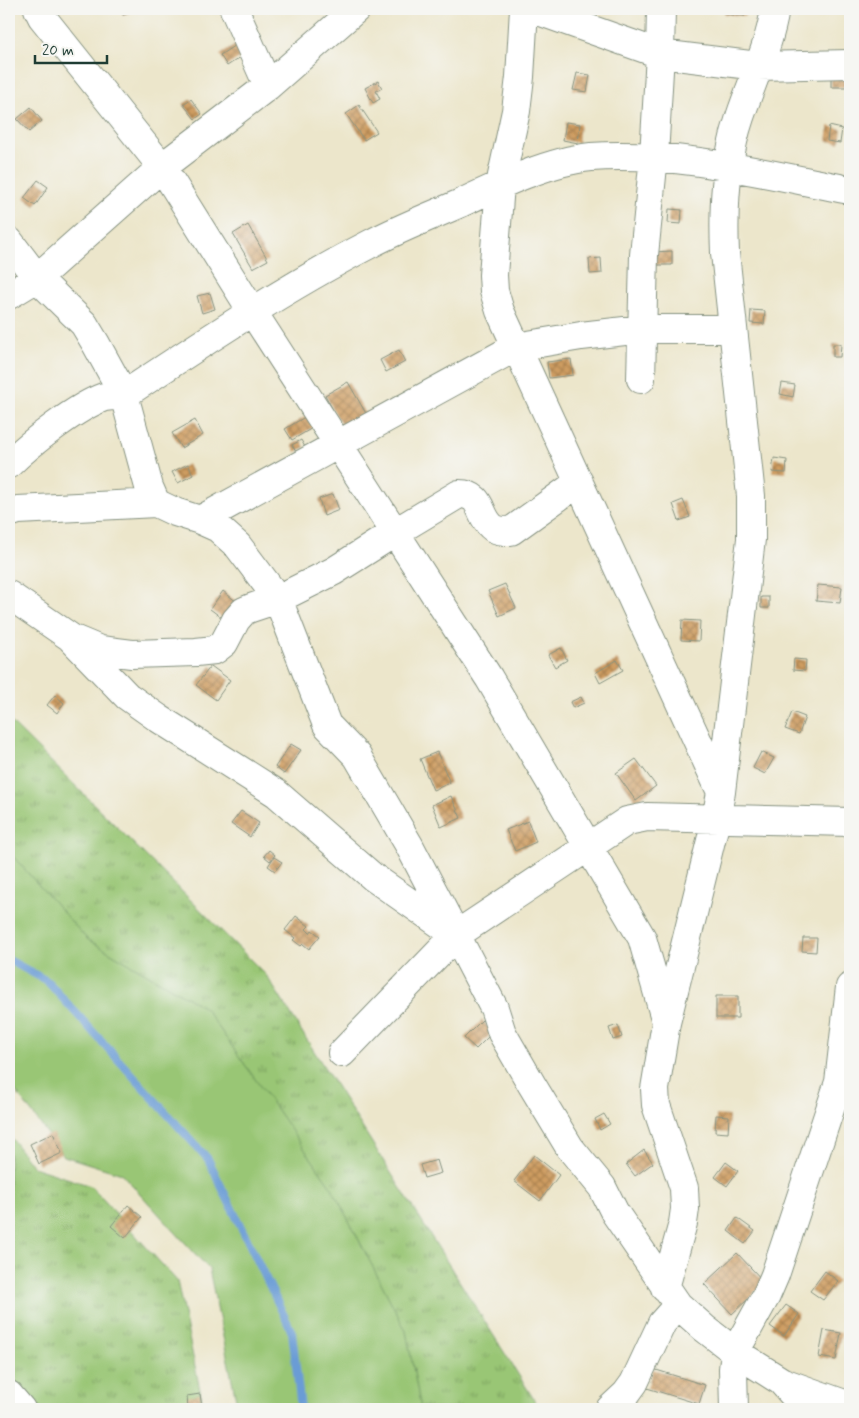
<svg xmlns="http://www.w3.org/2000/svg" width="859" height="1418" font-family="Mynerve,sans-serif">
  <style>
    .grass { fill: url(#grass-tufts); stroke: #5c8254 }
    .garden { fill: #99c674; stroke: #5c8254 }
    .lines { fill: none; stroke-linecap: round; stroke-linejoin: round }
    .stream { stroke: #6a9cd5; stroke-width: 8 }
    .building { fill: url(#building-cross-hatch) }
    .minor-casing { stroke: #869280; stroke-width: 30 }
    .minor { stroke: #fff; stroke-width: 28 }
  </style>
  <defs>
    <pattern id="grass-tufts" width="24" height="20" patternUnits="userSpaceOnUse" patternTransform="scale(1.25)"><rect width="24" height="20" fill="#99c674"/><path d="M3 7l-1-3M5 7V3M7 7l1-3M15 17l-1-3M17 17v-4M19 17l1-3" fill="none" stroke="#7ca260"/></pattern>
    <pattern id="building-cross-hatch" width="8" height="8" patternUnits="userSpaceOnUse" patternTransform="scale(1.25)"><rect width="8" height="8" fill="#ce9c60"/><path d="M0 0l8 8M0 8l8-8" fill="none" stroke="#a78050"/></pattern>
  </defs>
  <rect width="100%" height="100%" fill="#f6f6f2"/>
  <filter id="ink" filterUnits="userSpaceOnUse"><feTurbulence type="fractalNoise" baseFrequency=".02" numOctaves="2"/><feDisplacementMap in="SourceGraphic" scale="10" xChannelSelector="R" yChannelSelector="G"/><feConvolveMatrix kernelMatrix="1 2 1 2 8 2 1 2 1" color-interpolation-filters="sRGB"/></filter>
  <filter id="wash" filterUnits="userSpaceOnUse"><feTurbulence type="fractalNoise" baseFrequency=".0096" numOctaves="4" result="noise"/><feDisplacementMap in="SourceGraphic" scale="20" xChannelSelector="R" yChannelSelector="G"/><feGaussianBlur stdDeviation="1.12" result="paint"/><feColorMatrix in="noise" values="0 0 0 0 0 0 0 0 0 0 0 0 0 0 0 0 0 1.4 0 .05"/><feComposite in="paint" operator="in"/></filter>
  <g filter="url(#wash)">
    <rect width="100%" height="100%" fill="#ece6cb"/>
    <path class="grass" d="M9 720 266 975 540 1409H387L9 899Z
      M9 1135 33 1167 91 1186 177 1281 204 1409H9Z"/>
    <path class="garden" d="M9 852 87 939 205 1008 332 1188 406 1331 421 1409H238L209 1269 122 1174 64 1156 9 1082Z"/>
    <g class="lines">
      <path class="stream" d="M9 960 47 981 208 1159 292 1332 301 1409"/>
    </g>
    <g id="blocks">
      <path class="building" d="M121 9H139L123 15Z
        M724 9H745V16L724 14Z
        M240 42 247 53 227 66 220 55Z
        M577 73 590 75 587 92 573 90Z
        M850 74V87H831V75Z
        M378 81 382 88 376 91 380 99 373 103 365 88Z
        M191 99 202 114 195 119 183 104Z
        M359 105 377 132 364 140 346 114Z
        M31 107 42 121 29 132 17 119Z
        M566 122 580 124 578 143 563 140Z
        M829 126 842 129 840 143 827 141Z
        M38 180 48 187 35 206 24 198Z
        M669 209 682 210 681 224 668 223Z
        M248 225 268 260 253 268 233 234Z
        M672 251V265H653V252Z
        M601 258 602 273 590 274 589 259Z
        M210 293 215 309 202 313 197 296Z
        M751 310 765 311 764 324 750 323Z
        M833 344H841L840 357H833Z
        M399 350 405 362 386 372 380 360Z
        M571 359 573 375 549 378 547 362Z
        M348 382 368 417 344 430 325 395Z
        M782 383 795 385 793 397 780 394Z
        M308 415 314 427 292 440 285 429Z
        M195 420 203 435 181 448 172 433Z
        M301 440 305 447 296 452 292 445Z
        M774 458 787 460 786 473 772 472Z
        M188 464 193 475 178 483 172 472Z
        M333 494 339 510 324 516 319 499Z
        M683 500 690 517 679 521 673 504Z
        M505 584 516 608 499 616 488 591Z
        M818 585 842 587 840 603 816 601Z
        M223 591 242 606 229 623 210 609Z
        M761 597H769V608H761Z
        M682 620 700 621 699 641 681 640Z
        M561 648 567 660 555 667 548 655Z
        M794 659 806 660 805 671 793 670Z
        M617 660 623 670 600 683 595 673Z
        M211 666 230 680 216 700 196 685Z
        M55 695 64 703 57 713 47 705Z
        M581 697 584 703 573 708 570 702Z
        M792 712 805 717 799 734 785 729Z
        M291 744 301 750 284 774 275 767Z
        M437 752 450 783 433 790 420 759Z
        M761 752 774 758 765 774 753 768Z
        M636 759 656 786 636 801 616 773Z
        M451 796 461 818 441 827 432 805Z
        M241 811 259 823 250 837 231 824Z
        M528 821 536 842 515 851 506 830Z
        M269 850 275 855 270 861 264 856Z
        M274 857 282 862 275 871 268 866Z
        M296 916 309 926 306 929 310 933 312 930 320 936 309 949 303 944 301 946 293 940 295 938 285 930Z
        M803 938H817L816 952 802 951Z
        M716 996H738V1018H716Z
        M482 1020 493 1032 476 1049 464 1038Z
        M618 1025 622 1037 613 1040 609 1028Z
        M604 1114 610 1124 600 1130 595 1119Z
        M716 1115 729 1116 728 1133 715 1132Z
        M53 1133 62 1153 39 1164 30 1144Z
        M644 1150 653 1163 635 1176 626 1164Z
        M534 1155 559 1175 540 1201 514 1181Z
        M437 1160 441 1173 424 1178 420 1165Z
        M726 1162 738 1171 727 1186 715 1177Z
        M128 1205 142 1217 125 1238 111 1226Z
        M737 1218 755 1231 745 1244 728 1231Z
        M737 1253 765 1283 732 1314 704 1284Z
        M825 1271 838 1281 823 1300 810 1291Z
        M786 1305 799 1314 784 1336 770 1326Z
        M824 1330 841 1333 836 1360 819 1357Z
        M653 1369 705 1385 699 1404 647 1388Z
        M200 1394 202 1407 188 1409 187 1396Z"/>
    </g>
  </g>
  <g filter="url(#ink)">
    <use href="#blocks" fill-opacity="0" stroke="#869280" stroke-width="1"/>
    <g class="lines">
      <defs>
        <path id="minor" d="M38 9 42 17 162 167 252 311 489 678 642 938 666 1022
          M234 9 268 86
          M524 9 520 77 516 111 500 185 493 275 494 291 500 311 721 792
          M533 9 660 54 758 66 850 64
          M9 241 37 278 84 324 96 344 124 395 149 487 156 503
          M9 295 37 278 162 167 268 86 356 9
          M641 379 644 255 654 156 660 54 661 9
          M9 464C29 444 78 406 104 397 110 396 118 396 124 395 204 342 285 288 370 244 400 228 431 216 461 203 499 185 549 161 591 157 677 151 766 174 850 190
          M9 513 18 510 156 503 175 512 200 520 218 528 238 546 278 599 327 725 357 756 409 845 454 931
          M200 520 516 347 581 336 642 329H733
          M9 595 70 637 127 696 158 718 276 793 373 877 456 935 494 1008 502 1033 532 1085 570 1148 602 1187 615 1213 678 1305 704 1328 735 1352 781 1381 806 1409
          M76 640 100 650 132 654 196 652 215 650 224 643 236 620 244 611 251 608 278 599 334 571 394 533 459 494C483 494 478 514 491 526 496 531 504 531 511 531L579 482
          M342 1053 456 935 627 821 647 817 850 822
          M665 1288 683 1223 685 1209 684 1188 656 1105 655 1089 666 1023 716 820 721 792 751 539V496L725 253C723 207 725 161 740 117 752 81 769 47 775 9
          M783 1382 850 1406
          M9 1395 21 1409
          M610 1409 626 1394 634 1383 662 1323 678 1305
          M734 1409 733 1369 735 1352 766 1296 775 1275 839 1082 850 987"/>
      </defs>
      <use href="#minor" class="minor-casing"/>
      <use href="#minor" class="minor"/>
    </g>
  </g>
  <rect width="859" height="1418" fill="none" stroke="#f6f6f2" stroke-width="30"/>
  <path d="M35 55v8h72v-8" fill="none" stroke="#1f3d34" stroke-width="2.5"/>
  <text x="42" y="55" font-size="15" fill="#1f3d34" stroke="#f6f6f2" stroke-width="4" paint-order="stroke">20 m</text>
</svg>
